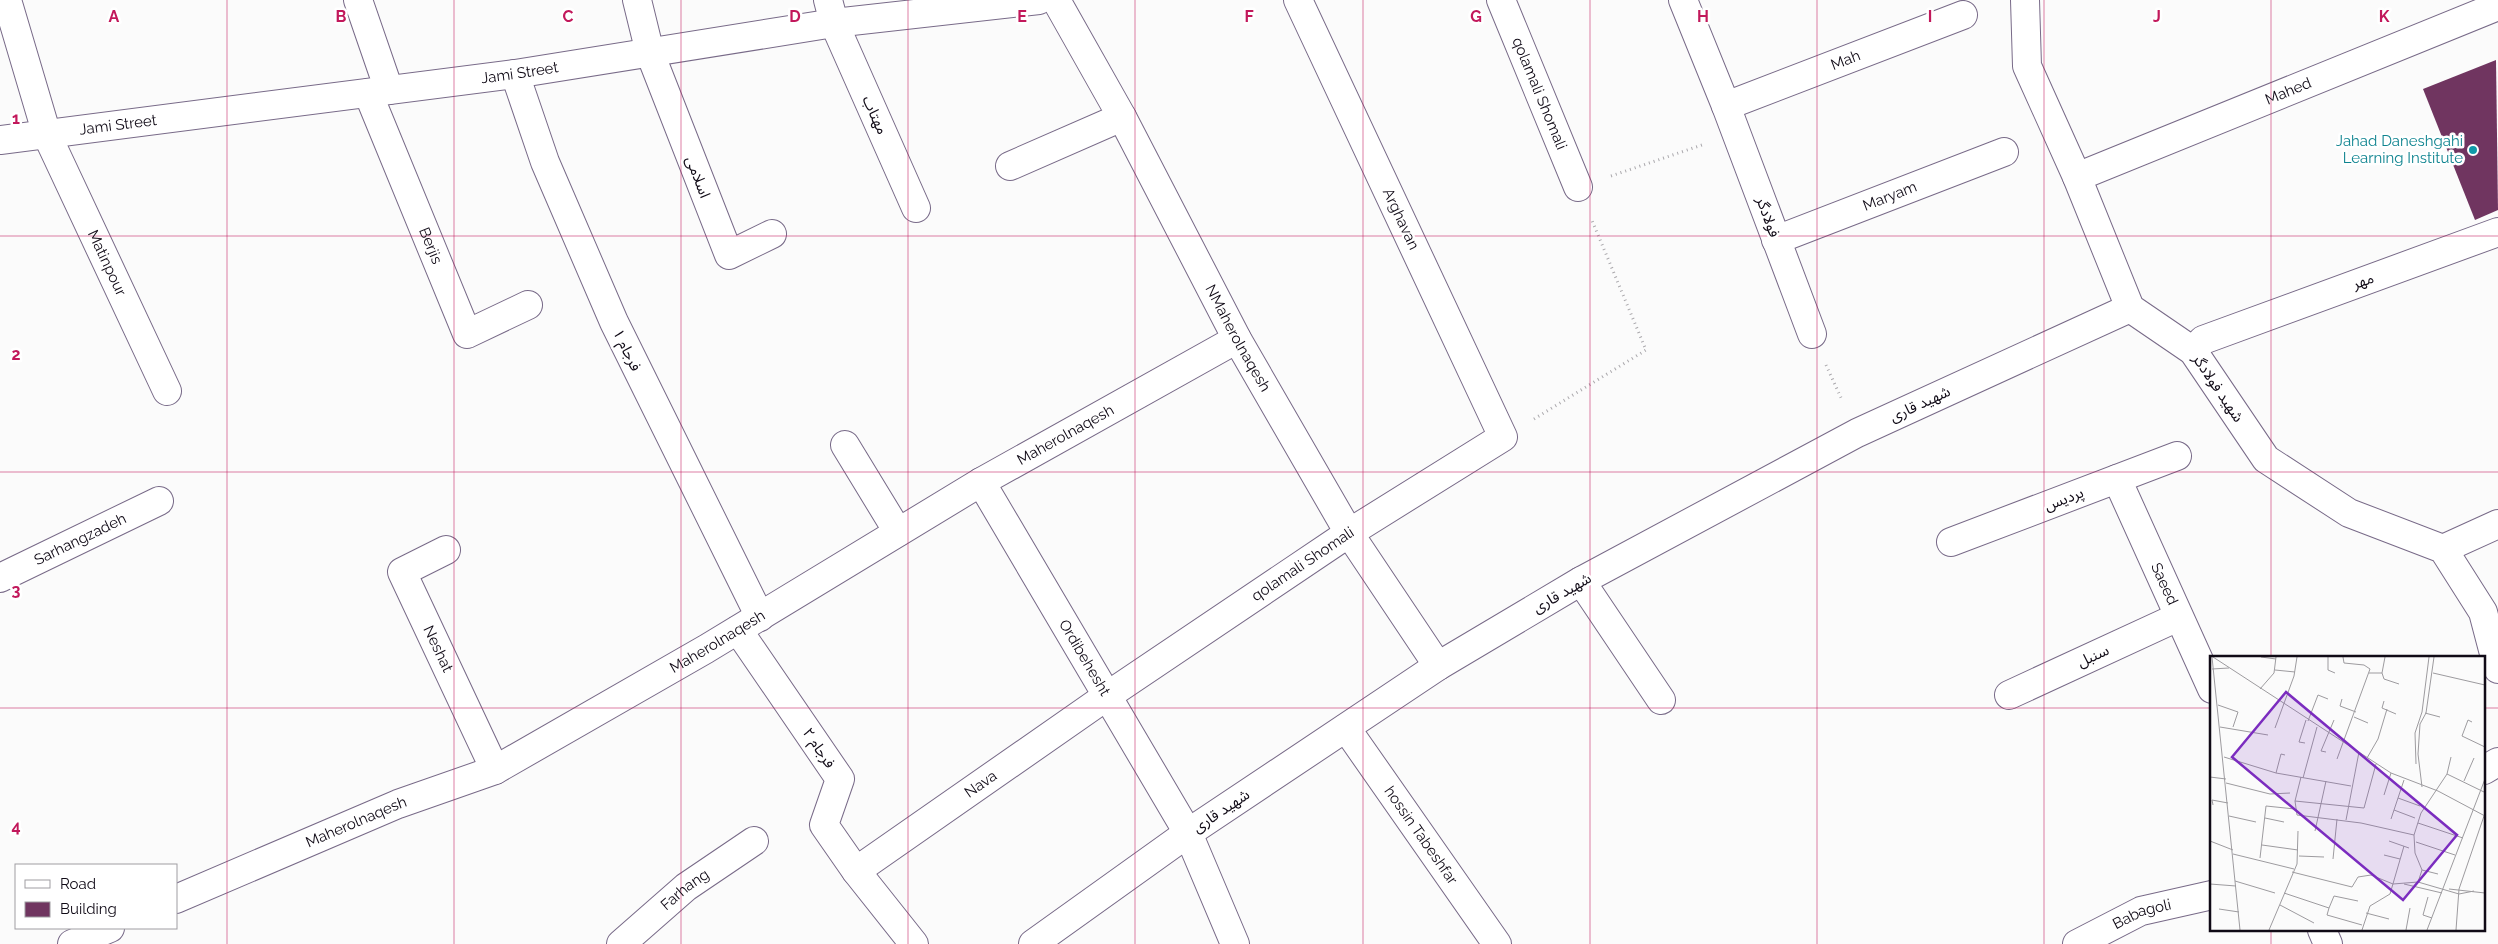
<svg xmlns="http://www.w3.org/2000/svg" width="2498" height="944" font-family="Raleway,'Noto Sans Arabic',sans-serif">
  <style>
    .building { fill: #703560 }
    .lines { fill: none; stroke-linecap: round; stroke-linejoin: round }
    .street-casing { stroke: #786a88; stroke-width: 30 }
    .secondary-casing { stroke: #786a88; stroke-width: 30 }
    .path { stroke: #aaa8ac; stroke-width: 3; stroke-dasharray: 1 4; stroke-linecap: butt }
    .street { stroke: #fff; stroke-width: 28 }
    .secondary { stroke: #fff; stroke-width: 28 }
    .grid { fill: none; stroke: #c2185b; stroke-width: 1; stroke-opacity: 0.55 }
    .culture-dot { fill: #0f9aa8; stroke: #fff; stroke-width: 2 }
    .labels { text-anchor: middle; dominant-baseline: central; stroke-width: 5; stroke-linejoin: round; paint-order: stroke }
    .street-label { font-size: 15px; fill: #100a16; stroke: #fff }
    .culture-label { font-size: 15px; fill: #0d838f; stroke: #fff; text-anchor: end }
    .inset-road { fill: none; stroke: #9d9b9f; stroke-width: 1 }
    .view { fill: #7b2cbf; fill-opacity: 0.15; stroke: #7b2cbf; stroke-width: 2.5 }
    .inset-edge { fill: none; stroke: #100a16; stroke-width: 2.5 }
    .grid-label { font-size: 16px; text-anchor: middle; font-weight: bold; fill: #c2185b; stroke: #fff; stroke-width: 5; stroke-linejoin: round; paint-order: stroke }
  </style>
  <rect width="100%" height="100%" fill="#fbfbfb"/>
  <path class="building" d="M2496 60 2498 210 2475 220 2423 89Z"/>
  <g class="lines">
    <defs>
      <g id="street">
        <path id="s1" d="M7 0 47 135 167 391"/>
        <path d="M358 0 389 90"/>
        <path d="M637 0 650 53 729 255 772 234"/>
        <path d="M828 0 834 23 916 208"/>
        <path id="s2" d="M1056 0 1122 117 1237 339 1349 533 1438 666"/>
        <path id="s3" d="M1501 0 1578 187"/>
        <path d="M1683 0 1726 106 1812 334"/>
        <path d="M2025 0 2027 66 2077 177 2130 308 2193 351 2266 459 2349 513 2443 549 2483 612 2498 669"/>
        <path d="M515 74 545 162 614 322 760 617"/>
        <path id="s4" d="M368 93 467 334 528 305"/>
        <path id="s5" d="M1726 106 1963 15"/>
        <path d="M1010 166 1122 117"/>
        <path id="s6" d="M2077 177 2498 6"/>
        <path id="s7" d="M1776 240 2004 152"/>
        <path d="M2193 351 2203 340 2498 232"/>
        <path d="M845 445 898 532"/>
        <path id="s8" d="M2117 479 2212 689"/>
        <path id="s9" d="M981 482 1188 833 1235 944"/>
        <path d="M1951 542 2177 456"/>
        <path d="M2443 549 2498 524"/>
        <path id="s10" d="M446 550 402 572 495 770"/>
        <path id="s11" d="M0 578 159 501"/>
        <path d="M1581 581 1661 700"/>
        <path d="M738 630 840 779 824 825 856 871 914 944"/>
        <path d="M2009 695 2178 617"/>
        <path id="s12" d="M1346 728 1497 944"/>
        <path d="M2484 770 2498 762"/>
        <path id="s13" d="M856 871 1107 696 1349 533 1503 437 1298 0"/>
        <path id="s14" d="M176 899 398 804 495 770 706 649 981 482 1237 339"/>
        <path d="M2322 930 2328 944"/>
        <path d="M72 944 110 928"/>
        <path id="s15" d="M621 944 686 887 754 841"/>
        <path d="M1033 944 1188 833 1438 666 1581 581 1857 433 2130 308"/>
        <path id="s16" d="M2077 944 2141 911 2212 895"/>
      </g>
      <g id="secondary">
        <path id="s17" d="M0 140 515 74 834 23 1039 0"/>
      </g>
    </defs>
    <use href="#street" class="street-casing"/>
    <use href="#secondary" class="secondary-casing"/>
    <path class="path" d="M1611 176 1702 145
      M1826 365 1842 400
      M1534 419 1646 350 1591 218"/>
    <use href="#street" class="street"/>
    <use href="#secondary" class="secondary"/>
  </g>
  <path class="grid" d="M227 0V944M454 0V944M681 0V944M908 0V944M1135 0V944M1363 0V944M1590 0V944M1817 0V944M2044 0V944M2271 0V658M0 236H2498M0 472H2498M0 708H2212M2484 708H2498M2271 930V944"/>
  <circle class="culture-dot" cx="2473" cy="150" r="5"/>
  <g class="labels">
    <g class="street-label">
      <text stroke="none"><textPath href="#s5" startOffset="128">Mah</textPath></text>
      <text stroke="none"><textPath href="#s17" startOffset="524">Jami Street</textPath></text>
      <text stroke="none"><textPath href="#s6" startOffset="228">Mahed</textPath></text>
      <text stroke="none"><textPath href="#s3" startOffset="101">qolamali Shomali</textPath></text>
      <text transform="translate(875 115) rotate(66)">مهتاب</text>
      <text stroke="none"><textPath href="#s17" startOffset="119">Jami Street</textPath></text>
      <text transform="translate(698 177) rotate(69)">اسلامی</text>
      <text stroke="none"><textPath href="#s7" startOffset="122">Maryam</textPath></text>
      <text transform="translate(1768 217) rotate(70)">فولادگر</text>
      <text transform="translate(1401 219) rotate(65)">Arghavan</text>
      <text stroke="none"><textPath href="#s4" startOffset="165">Berjis</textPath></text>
      <text stroke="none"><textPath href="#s1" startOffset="282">Matinpour</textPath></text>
      <text transform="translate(2363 281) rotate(-20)">مهر</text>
      <text stroke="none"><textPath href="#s2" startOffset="384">NMaherolnaqesh</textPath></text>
      <text transform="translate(627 350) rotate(64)">فرجام ۱</text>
      <text transform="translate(2218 388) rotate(56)">شهید فولادگر</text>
      <text transform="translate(1920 404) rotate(-25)">شهید قاری</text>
      <text stroke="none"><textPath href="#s14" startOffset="1006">Maherolnaqesh</textPath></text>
      <text transform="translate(2064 499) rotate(-21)">پردیس</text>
      <text stroke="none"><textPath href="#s11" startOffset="89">Sarhangzadeh</textPath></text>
      <text stroke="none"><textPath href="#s13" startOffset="542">qolamali Shomali</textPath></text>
      <text stroke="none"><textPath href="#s8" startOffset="115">Saeed</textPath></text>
      <text transform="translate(1562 593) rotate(-30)">شهید قاری</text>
      <text stroke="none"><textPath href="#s14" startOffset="601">Maherolnaqesh</textPath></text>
      <text stroke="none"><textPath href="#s10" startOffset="134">Neshat</textPath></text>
      <text transform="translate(2093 656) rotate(-25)">سنبل</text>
      <text stroke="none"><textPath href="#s9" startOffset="204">Ordibehesht</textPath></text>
      <text transform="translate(819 748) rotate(56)">فرجام ۲</text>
      <text stroke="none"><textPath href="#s13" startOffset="152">Nava</textPath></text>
      <text transform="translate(1221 811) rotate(-34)">شهید قاری</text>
      <text stroke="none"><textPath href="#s14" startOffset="196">Maherolnaqesh</textPath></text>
      <text stroke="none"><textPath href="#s12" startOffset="131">hossin Tabeshfar</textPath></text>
      <text stroke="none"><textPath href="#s15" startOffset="84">Farhang</textPath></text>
      <text stroke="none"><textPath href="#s16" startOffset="72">Babagoli</textPath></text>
    </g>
    <g class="culture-label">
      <text x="2463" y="141">Jahad Daneshgahi<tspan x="2463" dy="17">Learning Institute</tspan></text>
    </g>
  </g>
  <g transform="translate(2210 656)">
    <rect width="275" height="275" fill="#fbfbfb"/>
    <path class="inset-road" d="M2 1 30 274M3 1 181 117 228 135 275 160M51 1 66 3M118 1V14L125 17M2 13 19 12M65 14 85 16M159 17H172L175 1M172 17 174 23 189 28M223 17 275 29M50 33 64 17 66 1M132 43 130 50 146 56M174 45 172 52 186 58M8 49 28 56 23 71M215 57 230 61M144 61 158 67M98 65 108 39 118 43M262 66 258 64 252 80 275 91M10 71 58 79M65 72 84 20 87 1M95 87 89 86 96 64M116 96 111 95 124 64M14 101 66 117 141 130M157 102 168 83 177 53M127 103 160 13 154 9 134 7 133 1M206 108 205 77 212 56 219 1M66 117 71 98 75 99M237 118 241 101M0 121 16 123M91 121 85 145 87 159 151 167 204 179M93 122 107 71M254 125 264 102M16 127 60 138 80 137M212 131 208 98 210 68 216 57 224 1M174 139 181 117M188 142 210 150M85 145 154 152 166 108M3 149 2 144 18 147M184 154 205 162M19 160 46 166M55 162 74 166M181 163 194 124M136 164 149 96M208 167 253 182M105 175 116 125M0 185 23 194M179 185 199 192M206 186 245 199M52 189 88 194M23 198 84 213M174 199 190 203M89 200 114 201M50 202 56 150 85 153M123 203 127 163M212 214 228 218M82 216 142 231 148 221 161 219 183 228 208 226 249 238 264 235M25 225 65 237M208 226 212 214 205 197 204 179 211 157 237 118 274 136M0 228 26 230M194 228 232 237M239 233 275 237M74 237 119 252 117 259 152 269M218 241 213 259 222 262M70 249 104 267M119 252 124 240 148 245M9 253 29 256M156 257 179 263M59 274 87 208 88 175M152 274 160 250 180 238 194 190M196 274 200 252M217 274 275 123M246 274 249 233 274 160"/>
    <path class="view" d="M76 36 247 179 193 244 22 101Z"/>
    <rect width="275" height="275" class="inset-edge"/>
  </g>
  <g class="grid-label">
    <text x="114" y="22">A</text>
    <text x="341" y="22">B</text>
    <text x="568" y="22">C</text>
    <text x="795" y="22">D</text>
    <text x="1022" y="22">E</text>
    <text x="1249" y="22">F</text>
    <text x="1476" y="22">G</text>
    <text x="1703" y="22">H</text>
    <text x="1930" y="22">I</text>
    <text x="2157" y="22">J</text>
    <text x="2384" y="22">K</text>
    <text x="16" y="124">1</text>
    <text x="16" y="360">2</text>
    <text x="16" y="596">3</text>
    <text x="16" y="832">4</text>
  </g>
  <rect x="15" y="864" width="162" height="65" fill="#ffffff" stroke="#9f9da2"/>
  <rect x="25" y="880" width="25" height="8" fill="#ffffff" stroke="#9f9da2"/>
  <text x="60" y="889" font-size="15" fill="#100a16">Road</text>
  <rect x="25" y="902" width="25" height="15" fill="#703560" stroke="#9f9da2"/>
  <text x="60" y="914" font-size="15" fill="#100a16">Building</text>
</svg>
